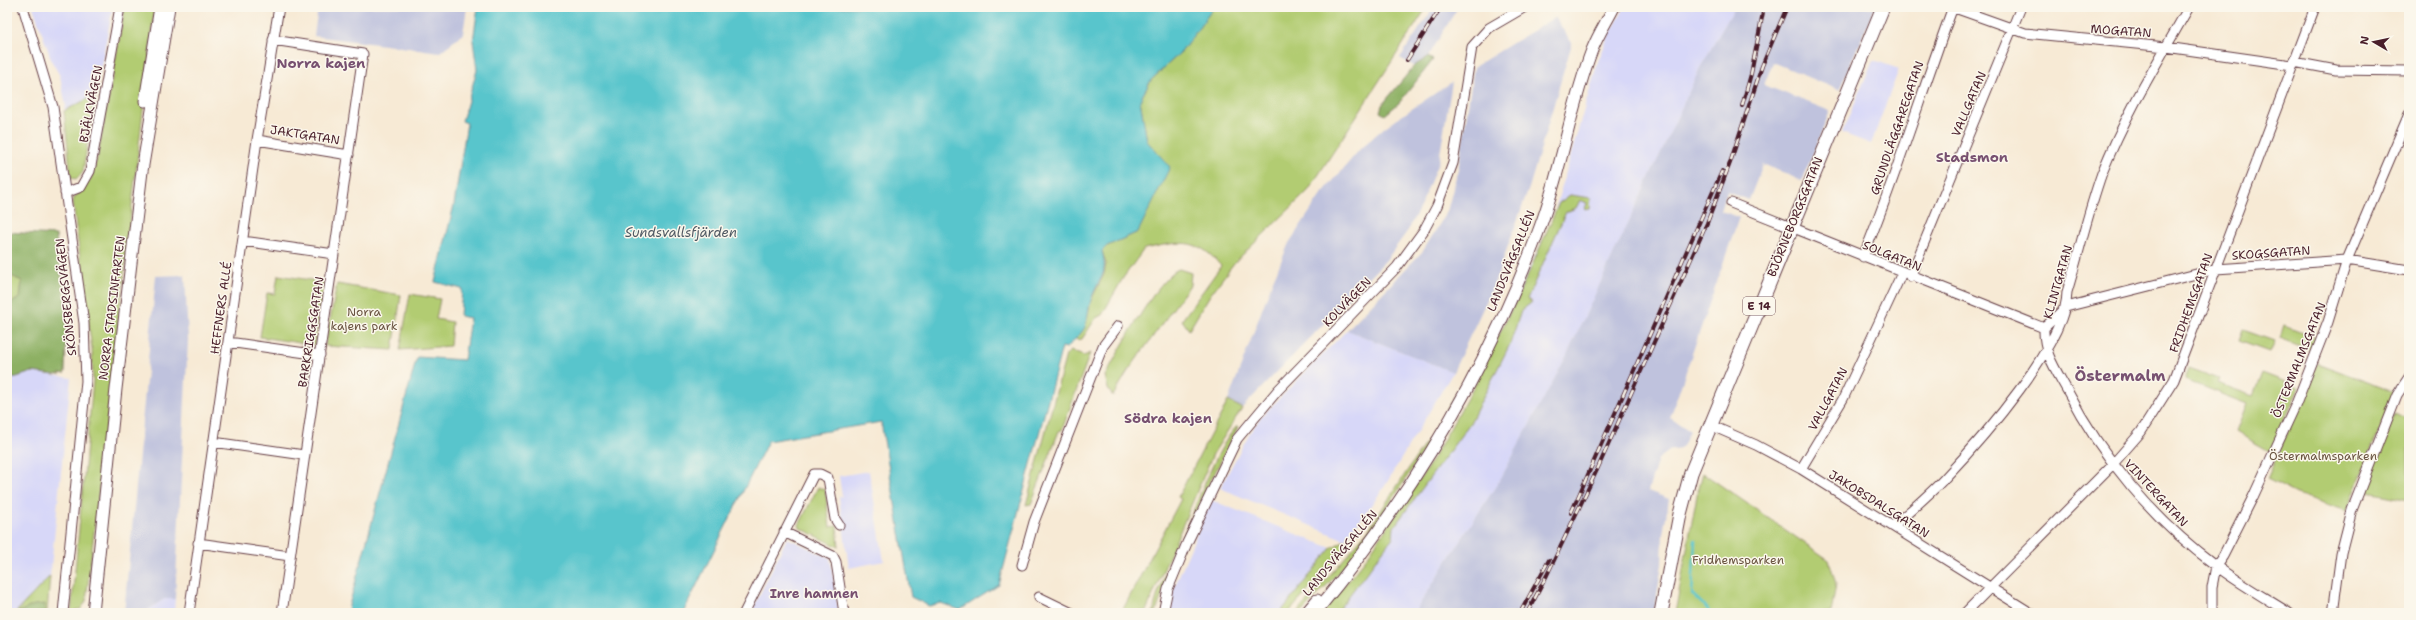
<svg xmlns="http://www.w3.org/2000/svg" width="2416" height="620" font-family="'Shantell Sans',sans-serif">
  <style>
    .built { fill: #d7d7f8 }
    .industrial { fill: #bfc2dd }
    .green { fill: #b2cc72; stroke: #7e764e }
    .forest { fill: #8db064; stroke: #6c6848 }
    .water { fill: #58c5cc; stroke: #51727c }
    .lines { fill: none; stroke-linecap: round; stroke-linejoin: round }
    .stream { stroke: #58c5cc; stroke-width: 2.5 }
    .minor-casing { stroke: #643d44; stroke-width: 11 }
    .major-casing { stroke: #643d44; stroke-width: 13 }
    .highway-casing { stroke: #643d44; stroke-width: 15 }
    .minor { stroke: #fff; stroke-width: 9 }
    .major { stroke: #fff; stroke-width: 11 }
    .highway { stroke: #fff; stroke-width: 13 }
    .rail-casing { stroke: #4a1f2b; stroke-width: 4 }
    .rail { stroke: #fbf7ec; stroke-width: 2.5; stroke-dasharray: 8; stroke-linecap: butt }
    .labels { text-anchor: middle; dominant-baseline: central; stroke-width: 3; stroke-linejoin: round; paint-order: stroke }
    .shield { fill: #fbf7ec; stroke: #7f6065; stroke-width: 1 }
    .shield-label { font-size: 11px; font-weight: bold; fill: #4a1f2b }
    .street-label { font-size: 12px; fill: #4a1f2b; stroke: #fbf7ec }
    .park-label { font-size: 12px; fill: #695340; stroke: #fbf7ec }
    .water-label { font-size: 13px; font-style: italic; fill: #4f5963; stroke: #fbf7ec }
    .neighbourhood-label { font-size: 13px; font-weight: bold; fill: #785171; stroke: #fbf7ec }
    .quarter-label { font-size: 14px; font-weight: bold; fill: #785171; stroke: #fbf7ec }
    .district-label { font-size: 16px; font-weight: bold; fill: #785171; stroke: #fbf7ec }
  </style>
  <rect width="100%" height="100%" fill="#fbf7ec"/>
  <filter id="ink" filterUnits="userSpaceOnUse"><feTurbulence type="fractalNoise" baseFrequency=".025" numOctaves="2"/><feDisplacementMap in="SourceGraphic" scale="8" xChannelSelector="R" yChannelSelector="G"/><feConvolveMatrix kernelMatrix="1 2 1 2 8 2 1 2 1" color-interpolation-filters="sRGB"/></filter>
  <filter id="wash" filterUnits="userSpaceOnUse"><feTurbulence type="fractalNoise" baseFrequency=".012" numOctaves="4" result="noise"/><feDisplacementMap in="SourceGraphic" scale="16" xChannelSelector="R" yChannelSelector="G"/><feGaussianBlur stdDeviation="0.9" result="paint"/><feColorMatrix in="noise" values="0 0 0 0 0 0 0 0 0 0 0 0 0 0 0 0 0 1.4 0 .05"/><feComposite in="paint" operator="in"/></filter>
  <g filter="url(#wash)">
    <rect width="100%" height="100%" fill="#f7ead5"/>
    <path class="built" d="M33 7H113L95 95 64 111 66 106 60 76 52 62Z
      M1625 7H1735L1700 68 1566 357 1501 478 1414 613H1330L1428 467 1478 379 1553 217 1596 68 1606 41Z
      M1873 60 1899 69 1871 144 1842 133Z
      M1347 330 1453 372 1383 489 1345 540 1220 488 1249 434 1262 416Z
      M32 372 71 378 50 576 15 613H7V380Z
      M869 471 884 561 849 568 839 497 842 496 839 476Z
      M1211 500 1331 548 1281 613H1171L1174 588Z
      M787 538 830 558 839 613H751Z
      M164 599H175L174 613H143Z"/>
    <path class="industrial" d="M318 7H467L463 34 440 52 314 36Z
      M1434 7H1458L1428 57 1414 66 1400 58Z
      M1735 7H1875L1839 90 1773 62 1764 85 1830 111 1802 181 1763 164 1749 200 1727 191 1721 211 1739 217 1670 418 1690 431 1683 446 1676 450 1672 449 1658 459 1648 491 1669 499 1663 534 1662 564 1654 613H1414L1501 478 1566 357 1700 68Z
      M1555 17 1572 43 1529 188 1493 287 1453 372 1347 330 1423 251 1447 212 1459 165 1474 67Z
      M1452 82 1439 160 1421 205 1406 233 1387 259 1242 408 1228 401 1273 280 1289 243 1321 195 1361 148 1385 127Z
      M185 275 188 340 175 599H164L143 613H124L156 276Z"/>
    <path class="green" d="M125 7H155L86 601 81 609 75 610 77 613H71L93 381 92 350 73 203 74 198 91 178 98 155Z
      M1214 7H1427L1308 191 1234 263 1210 295 1189 330 1182 320 1221 266C1197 236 1178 242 1144 249L1123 278 1102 315 1096 318 1082 339 1078 340 1076 338 1085 327 1091 300 1104 274 1106 264 1102 251 1107 246 1138 232 1147 141 1140 100 1151 80 1182 51Z
      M95 95 83 172 77 179 71 178 64 111Z
      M1570 195 1591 198 1590 208 1585 209 1587 203 1580 200 1576 208 1566 212 1527 299 1532 302 1521 311 1510 344 1470 423 1394 527 1393 537 1336 613H1321L1365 560 1428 467 1478 379 1531 268 1559 203Z
      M7 251 10 262 9 274 22 281 20 298 7 305Z
      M1179 269 1191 273 1190 285 1128 371 1113 396 1108 389 1105 376C1118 354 1158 276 1179 269Z
      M278 275 324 282 314 345 260 337 267 293 275 294Z
      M337 284 401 295 393 350 325 346Z
      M410 294 440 299 436 319 452 322 450 346 400 350Z
      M2284 326 2318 339 2313 351 2280 338Z
      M2243 330 2274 341 2269 352 2239 341Z
      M1070 351 1084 356 1090 353 1062 430 1059 431 1031 504 1026 505 1066 355Z
      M2317 363 2394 392 2347 511 2297 494 2267 479Z
      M2189 368 2219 379 2217 383 2253 396 2262 373 2299 387 2271 452 2236 432 2247 404 2185 380Z
      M1461 384 1462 385C1428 445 1392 504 1350 559 1335 578 1317 595 1301 613H1297L1367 532 1436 427Z
      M1228 401 1242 408 1213 454 1146 611 1121 613 1181 499 1178 497Z
      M2395 414 2409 421V500L2363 491Z
      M1237 426 1238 427 1203 496 1166 583 1156 612 1153 613C1157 587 1172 562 1182 539 1194 510 1217 446 1237 426Z
      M1703 473 1829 560 1836 584 1831 613H1675L1697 495Z
      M818 487 825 490 830 527 837 526 839 547 800 528 799 525Z
      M1345 540 1350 545 1288 613H1280L1331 548Z
      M50 576 47 613H15Z"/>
    <path class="forest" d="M1428 57 1433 60 1399 103 1385 115 1380 112 1382 105 1414 66Z
      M7 232 56 235C57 254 61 271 64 290 67 317 66 345 65 373L55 375 32 372 7 380V305L20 298 22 281 9 275Z
      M45 604V613H16L34 605Z"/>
    <path class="water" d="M478 7H1214L1182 51 1151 80 1140 100 1147 141 1170 167 1138 232 1107 246 1102 251C1109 276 1098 278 1091 300 1088 308 1088 319 1085 327 1081 335 1072 341 1067 348L1062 347 999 585 960 610 941 603 929 606 911 597 881 422 768 441 683 613H347L417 357 464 360 470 318 460 316 462 289 435 282 454 205 467 123 462 121 477 70 473 41Z"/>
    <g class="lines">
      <path class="stream" d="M1695 540 1692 594 1712 613"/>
    </g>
  </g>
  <g filter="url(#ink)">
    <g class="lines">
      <defs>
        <path id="minor" d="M23 7 53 107 84 323 86 381 63 613
          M1952 7 2025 33 2166 47 2292 65
          M273 40 363 54 282 613
          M2294 62 2336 70 2409 71
          M257 140 349 155
          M65 193 81 187 90 171 120 7
          M1731 203 2044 328
          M243 241 334 254
          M1863 257C1897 175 1922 90 1953 7
          M1910 277 2021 7
          M228 342 320 355
          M1710 425 1756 445 1801 469 2031 613
          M213 442 304 455
          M1801 469 1843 399 1902 273
          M1893 526C1910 511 1928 496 1944 479 1980 441 2067 343 2067 292 2079 253 2088 212 2102 173 2125 115 2158 61 2189 7
          M784 532 833 556 836 562 844 613
          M198 543 290 556
          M1022 565 1034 522 1103 346 1118 326
          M1039 597 1072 613
          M189 613 257 140 279 7
          M744 613 814 474H820L828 478 835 519 839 525
          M1163 613 1168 589 1187 543 1237 439 1278 390 1397 267 1424 230 1437 206 1453 163 1472 47 1489 28 1525 7
          M1965 613 2113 464 2141 432 2174 380 2315 7
          M2212 613V587L2216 566 2223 556 2253 497 2296 404 2328 322 2347 260 2409 114
          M2289 613C2264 597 2238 583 2215 565 2153 519 2102 458 2067 390 2056 370 2043 352 2044 328L2066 307 2216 269 2347 260 2409 270
          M2333 613 2341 553 2352 510 2397 395 2409 377"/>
        <path id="major" d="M145 101 160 7
          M93 613 116 389 142 171 169 7
          M1306 613 1317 600
          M1315 613C1410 498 1489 367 1540 227 1562 169 1570 107 1592 50 1598 35 1607 21 1614 7"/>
        <path id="highway" d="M1661 613 1680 514 1691 473 1883 7"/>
      </defs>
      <use href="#minor" class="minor-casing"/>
      <use href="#major" class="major-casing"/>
      <use href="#highway" class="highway-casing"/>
      <use href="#minor" class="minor"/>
      <use href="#major" class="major"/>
      <use href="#highway" class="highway"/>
      <defs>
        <path id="rail" d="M1407 60 1441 7
          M1742 106 1751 74 1764 7
          M1571 513 1722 171
          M1520 613 1549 560
          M1527 613 1547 575 1597 470 1707 223 1730 163 1762 66 1787 7"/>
      </defs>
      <use href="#rail" class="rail-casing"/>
      <use href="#rail" class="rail"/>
    </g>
  </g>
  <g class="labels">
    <rect class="shield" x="1743" y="297" width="32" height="18" rx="3"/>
    <g class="shield-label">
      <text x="1759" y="306">E 14</text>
    </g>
    <g class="street-label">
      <text transform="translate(2121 31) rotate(4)">MOGATAN</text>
      <text transform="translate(91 104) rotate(-79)">BJÄLKVÄGEN</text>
      <text transform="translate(1969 104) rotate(-67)">VALLGATAN</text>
      <text transform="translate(1897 128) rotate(-71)">GRUNDLÄGGAREGATAN</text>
      <text transform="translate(305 135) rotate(9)">JAKTGATAN</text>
      <text transform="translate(1795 217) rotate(-68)">BJÖRNEBORGSGATAN</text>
      <text transform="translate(2271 253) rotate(-4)">SKOGSGATAN</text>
      <text transform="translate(1892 256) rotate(22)">SOLGATAN</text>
      <text transform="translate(1511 261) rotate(-68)">LANDSVÄGSALLÉN</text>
      <text transform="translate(2058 282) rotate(-74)">KLINTGATAN</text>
      <text transform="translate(66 297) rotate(-96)">SKÖNSBERGSVÄGEN</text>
      <text transform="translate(1347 302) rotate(-46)">KOLVÄGEN</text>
      <text transform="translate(2191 303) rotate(-70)">FRIDHEMSGATAN</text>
      <text transform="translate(112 308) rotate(-83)">NORRA STADSINFARTEN</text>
      <text transform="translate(221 308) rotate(-82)">HEFFNERS ALLÉ</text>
      <text transform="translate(311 332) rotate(-81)">BARKRIGGSGATAN</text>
      <text transform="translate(2299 360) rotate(-68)">ÖSTERMALMSGATAN</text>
      <text transform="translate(1828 399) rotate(-62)">VALLGATAN</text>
      <text transform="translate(2156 493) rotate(47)">VINTERGATAN</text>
      <text transform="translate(1879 504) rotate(32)">JAKOBSDALSGATAN</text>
      <text transform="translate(1340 553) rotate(-50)">LANDSVÄGSALLÉN</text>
    </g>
    <g class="park-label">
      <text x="364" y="312">Norra<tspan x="364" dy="14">kajens park</tspan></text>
      <text x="2323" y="456">Östermalmsparken</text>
      <text x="1738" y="560">Fridhemsparken</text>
    </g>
    <g class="water-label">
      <text x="681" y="232">Sundsvallsfjärden</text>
    </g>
    <g class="neighbourhood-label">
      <text x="814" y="593">Inre hamnen</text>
    </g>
    <g class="quarter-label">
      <text x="321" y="63">Norra kajen</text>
      <text x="1972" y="157">Stadsmon</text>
      <text x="1168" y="418">Södra kajen</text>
    </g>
    <g class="district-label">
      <text x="2120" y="375">Östermalm</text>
    </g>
  </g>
  <rect width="2416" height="620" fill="none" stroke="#fbf7ec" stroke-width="24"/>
  <g transform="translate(2374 42) rotate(279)" stroke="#fbf7ec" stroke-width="3" paint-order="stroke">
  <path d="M0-3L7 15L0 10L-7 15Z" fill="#4a1f2b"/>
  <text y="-6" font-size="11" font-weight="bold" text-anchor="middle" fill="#4a1f2b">N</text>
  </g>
</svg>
